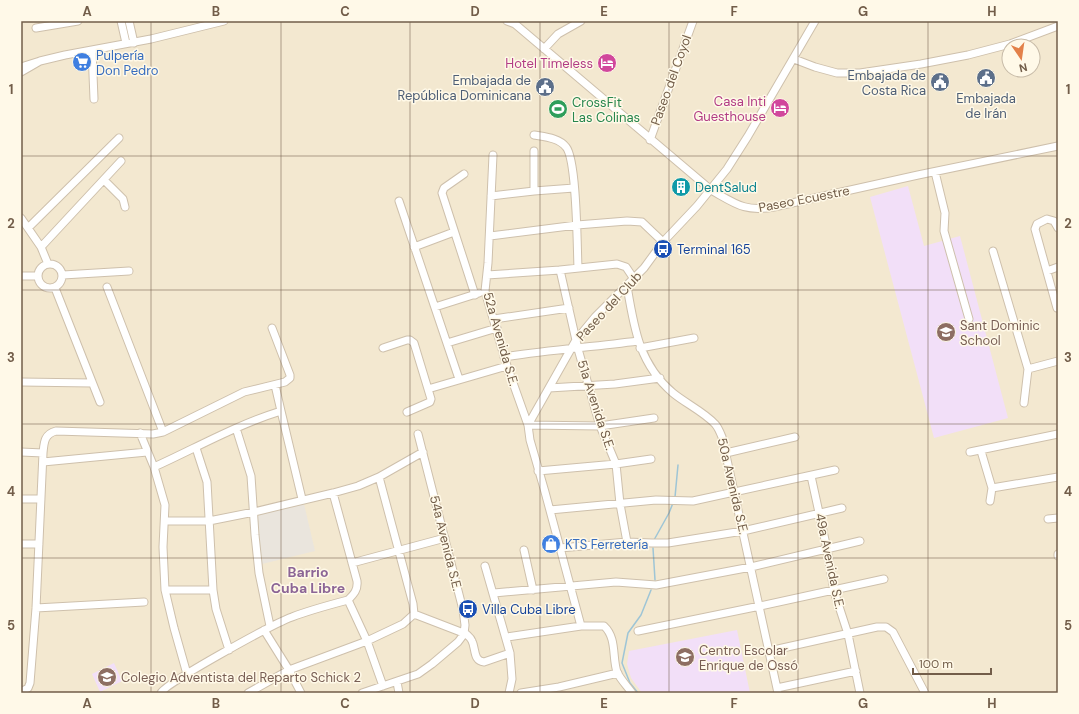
<svg xmlns="http://www.w3.org/2000/svg" width="1079" height="714" font-family="'DM Sans',sans-serif">
  <style>
    .residential { fill: #f3e8d0; fill-rule: evenodd }
    .industrial { fill: #eae5dd }
    .education { fill: #f2dff8 }
    .lines { fill: none; stroke-linecap: round; stroke-linejoin: round }
    .stream { stroke: #9ec5d6; stroke-width: 1.5 }
    .minor-casing { stroke: #cec0ac; stroke-width: 9 }
    .minor { stroke: #fff; stroke-width: 7 }
    .grid { fill: none; stroke: #725d49; stroke-width: 1; stroke-opacity: 0.55 }
    .labels { text-anchor: middle; dominant-baseline: central; stroke-width: 3; stroke-linejoin: round; paint-order: stroke }
    .shop-label { font-size: 13px; fill: #366cbe; stroke: #fff9e8; text-anchor: start }
    .hotel-label { font-size: 13px; fill: #b23c85; stroke: #fff9e8; text-anchor: end }
    .service-label { font-size: 13px; fill: #4e5e75; stroke: #fff9e8; text-anchor: end }
    .street-label { font-size: 13px; fill: #725d49; stroke: #fff9e8 }
    .leisure-label { font-size: 13px; fill: #27864d; stroke: #fff9e8; text-anchor: start }
    .culture-label { font-size: 13px; fill: #0d838f; stroke: #fff9e8; text-anchor: start }
    .transit-label { font-size: 13px; fill: #164399; stroke: #fff9e8; text-anchor: start }
    .education-label { font-size: 13px; fill: #785e54; stroke: #fff9e8; text-anchor: start }
    .neighbourhood-label { font-size: 14px; font-weight: bold; fill: #8c6596; stroke: #fff9e8 }
    .neatline { fill: none; stroke: #725d49; stroke-width: 1.5 }
    .grid-label { font-size: 13px; text-anchor: middle; font-weight: bold; fill: #725d49 }
  </style>
  <rect width="100%" height="100%" fill="#fcf5e2"/>
  <path class="residential" d="M21 21H1058V693H21ZM1009 46H1033V70H1009Z"/>
  <path class="industrial" d="M304 504 315 551 262 564 257 517 260 514Z"/>
  <path class="education" d="M908 186 924 246 960 236 1008 418 934 438 870 197Z
    M737 630 750 693H642L631 678 627 664 629 651Z
    M114 663 122 681 100 692 92 674Z"/>
  <g class="lines">
    <path class="stream" d="M675 497 678 465
      M654 540 669 513 673 503
      M653 548 655 580
      M638 693 630 683 622 663 628 633 641 615 651 590"/>
    <defs>
      <path id="minor" d="M121 21 126 43
        M129 21 134 43
        M507 21 515 24 711 190C736 204 744 212 774 207L918 175 1058 146
        M36 28 78 21
        M544 49 558 34 581 21
        M92 50 94 99
        M794 59 815 67 837 73H860L921 64 968 55 1010 44 1058 26
        M40 61 65 55 151 39 224 21
        M21 67 40 61 21 72
        M534 135C545 137 559 138 566 147 577 160 577 246 578 268
        M650 140 693 21
        M493 155 488 263 485 291 507 366 528 425 530 440 545 492 581 626
        M935 172 945 213 944 231 969 319
        M464 174 444 188 442 193 475 295
        M104 180 123 199 125 207
        M534 191V151
        M491 196 534 191 574 188
        M399 201 459 379
        M21 218 41 247 48 264
        M28 228 119 138
        M490 236 577 225 627 221 642 222 663 242
        M41 247 121 161
        M414 247 454 232
        M993 251 1028 369 1024 403
        M38 276a12 12 0 1 1 24 0a12 12 0 1 1-24 0Z
        M560 270 578 349 600 426 616 464 620 504 627 542
        M1047 271 1058 267
        M63 275 129 271
        M487 275 560 270 617 264 626 267 634 279
        M21 276H38
        M627 286C634 328 639 364 673 393 685 403 704 412 715 424 718 427 720 432 722 437L778 693
        M107 287 163 432
        M55 288 100 402
        M435 307 479 293
        M1057 308 1035 229 1037 224 1047 219 1054 221 1058 228
        M494 319 569 308
        M447 343 497 328
        M383 348 407 340H410L414 343 428 389
        M640 348 694 338
        M504 357C549 350 593 347 638 341
        M1028 369 1058 361
        M21 382 92 383
        M275 385 281 411
        M549 388 615 384 660 378
        M407 412 430 402 431 399 428 389 507 366
        M528 425 576 340 595 317 644 268 663 242 697 206 727 169 748 136 815 21
        M528 425 600 426 654 418
        M236 428 251 476 255 535 259 573 270 626
        M140 433 154 467 165 505 163 547 165 590 174 628 187 674
        M196 448 207 482 213 590 216 609 229 650
        M981 451 992 488 990 501
        M21 452 43 453C44 443 44 434 56 431L153 434 163 432 244 392 285 382 290 378V375L272 328
        M970 452 1058 434
        M726 453 795 437
        M43 462 147 452
        M154 467C196 448 236 425 281 411L302 499
        M538 471 616 464 651 459
        M811 476 827 549 834 591 848 634 860 693
        M992 488 1058 477
        M21 499H41
        M550 510 656 500 693 501 835 470
        M1048 519 1058 518
        M165 521H209L254 512 333 493 358 486 379 477 423 452
        M21 544H39
        M560 548 627 542 652 543H668L743 531 842 508
        M524 550 533 590
        M1058 554V556
        M352 563 445 538
        M485 566 510 653 512 679 509 693
        M165 590H213
        M494 593 616 582 656 585 751 567 860 541
        M348 600 367 641 383 686
        M36 608 144 602
        M414 614 466 634C468 636 471 638 472 641 476 649 473 661 484 662L510 653
        M264 630 289 670 301 693
        M638 631 760 606 884 579
        M507 637 581 626H604C617 638 612 657 617 672 620 679 628 687 632 693
        M769 651 877 627H886L893 632 925 693
        M397 682 399 693
        M777 688 856 671
        M21 692 28 688 30 683 36 608 43 453
        M161 693C165 683 275 623 292 617 310 610 329 605 348 600 354 594 358 590 357 581L333 493
        M248 693 289 670 367 641 403 624 414 614 413 604 379 477
        M362 693 418 674 432 664 458 642 464 634 465 625 463 610 418 434
        M521 693 559 687 618 673"/>
    </defs>
    <use href="#minor" class="minor-casing"/>
    <use href="#minor" class="minor"/>
  </g>
  <path class="grid" d="M151 21V693M281 21V693M410 21V693M540 21V693M669 21V693M798 21V693M928 21V693M21 156H1058M21 290H1058M21 424H1058M21 558H1058"/>
  <defs>
    <symbol id="supermarket-disc" viewBox="-11 -11 22 22"><circle r="9.5" fill="#3f7fe0" stroke="#fff9e8"/><path d="M-6-5.5h2.5l.6 2H6L4.5 2H-2.5L-4.4-4H-6ZM-1.5 3.2a1.3 1.3 0 1 0 .1 0ZM3 3.2a1.3 1.3 0 1 0 .1 0Z" fill="#fff"/></symbol>
    <symbol id="hotel-disc" viewBox="-11 -11 22 22"><circle r="9.5" fill="#d1479c" stroke="#fff9e8"/><path d="M-6-4.5h1.5V1H6V5H4.5V3h-9V5H-6ZM-4 0a1.8 1.8 0 1 1 3.6 0ZM.5 0V-2.5h3Q6-2.5 6 0Z" fill="#fff"/></symbol>
    <symbol id="civic-disc" viewBox="-11 -11 22 22"><circle r="9.5" fill="#5c6f8a" stroke="#fff9e8"/><path d="M-.6-6.5H3V-4.5H.6V-3L4-1V1h2V6H-6V1h2V-1L-.6-3ZM-1.2 2.5V6h2.4V2.5Z" fill="#fff"/></symbol>
    <symbol id="stadium-disc" viewBox="-11 -11 22 22"><circle r="9.5" fill="#2e9e5b" stroke="#fff9e8"/><path d="M0-5a6.5 5 0 1 0 0 10a6.5 5 0 1 0 0-10ZM-3.5-1.8h7v3.6h-7Z" fill="#fff"/></symbol>
    <symbol id="building-disc" viewBox="-11 -11 22 22"><circle r="9.5" fill="#0f9aa8" stroke="#fff9e8"/><path d="M-4-6H4V6H1V3H-1V6H-4ZM-2.5-4.3h1.7v1.8h-1.7ZM.8-4.3h1.7v1.8H.8ZM-2.5-1h1.7V.8h-1.7ZM.8-1h1.7V.8H.8Z" fill="#fff"/></symbol>
    <symbol id="bus-disc" viewBox="-11 -11 22 22"><circle r="9.5" fill="#1a4fb4" stroke="#fff9e8"/><path d="M-5-6H5V4H4V6H2V4H-2V6H-4V4H-5ZM-3.5-4V0h7V-4ZM-3.5 1.2v1.5H-2V1.2ZM2 1.2v1.5H3.5V1.2Z" fill="#fff"/></symbol>
    <symbol id="school-disc" viewBox="-11 -11 22 22"><circle r="9.5" fill="#8d6e63" stroke="#fff9e8"/><path d="M0-5L7-2L0 1L-7-2ZM-4 1L0 2.5L4 1V4Q0 6-4 4Z" fill="#fff"/></symbol>
    <symbol id="shop-disc" viewBox="-11 -11 22 22"><circle r="9.5" fill="#3f7fe0" stroke="#fff9e8"/><path d="M-5-2.5h2.3a2.7 3.5 0 0 1 5.4 0H5L5.5 6h-11ZM-1.5-2.5h3a1.5 2.3 0 0 0-3 0Z" fill="#fff"/></symbol>
  </defs>
  <g fill-rule="evenodd">
    <use href="#supermarket-disc" x="71" y="51" width="22" height="22"/>
    <use href="#hotel-disc" x="596" y="52" width="22" height="22"/>
    <use href="#civic-disc" x="975" y="67" width="22" height="22"/>
    <use href="#civic-disc" x="929" y="71" width="22" height="22"/>
    <use href="#civic-disc" x="534" y="76" width="22" height="22"/>
    <use href="#hotel-disc" x="769" y="97" width="22" height="22"/>
    <use href="#stadium-disc" x="547" y="98" width="22" height="22"/>
    <use href="#building-disc" x="670" y="176" width="22" height="22"/>
    <use href="#bus-disc" x="652" y="238" width="22" height="22"/>
    <use href="#school-disc" x="935" y="321" width="22" height="22"/>
    <use href="#shop-disc" x="540" y="533" width="22" height="22"/>
    <use href="#bus-disc" x="457" y="598" width="22" height="22"/>
    <use href="#school-disc" x="674" y="646" width="22" height="22"/>
    <use href="#school-disc" x="96" y="666" width="22" height="22"/>
  </g>
  <g class="labels">
    <g class="shop-label">
      <text x="96" y="55">Pulpería<tspan x="96" dy="15">Don Pedro</tspan></text>
      <text x="565" y="544">KTS Ferretería</text>
    </g>
    <g class="hotel-label">
      <text x="593" y="63">Hotel Timeless</text>
      <text x="766" y="101">Casa Inti<tspan x="766" dy="15">Guesthouse</tspan></text>
    </g>
    <g class="service-label">
      <text x="926" y="75">Embajada de<tspan x="926" dy="15">Costa Rica</tspan></text>
      <text x="531" y="80">Embajada de<tspan x="531" dy="15">República Dominicana</tspan></text>
      <text x="986" y="98" text-anchor="middle">Embajada<tspan x="986" dy="15">de Irán</tspan></text>
    </g>
    <g class="street-label">
      <text transform="translate(671 80) rotate(-70)">Paseo del Coyol</text>
      <text transform="translate(804 199) rotate(-11)">Paseo Ecuestre</text>
      <text transform="translate(609 306) rotate(-47)">Paseo del Club</text>
      <text transform="translate(501 339) rotate(74)">52a Avenida S.E.</text>
      <text transform="translate(596 405) rotate(72)">51a Avenida S.E.</text>
      <text transform="translate(733 486) rotate(77)">50a Avenida S.E.</text>
      <text transform="translate(446 543) rotate(76)">54a Avenida S.E.</text>
      <text transform="translate(830 561) rotate(78)">49a Avenida S.E.</text>
    </g>
    <g class="leisure-label">
      <text x="572" y="102">CrossFit<tspan x="572" dy="15">Las Colinas</tspan></text>
    </g>
    <g class="culture-label">
      <text x="695" y="187">DentSalud</text>
    </g>
    <g class="transit-label">
      <text x="677" y="249">Terminal 165</text>
      <text x="482" y="609">Villa Cuba Libre</text>
    </g>
    <g class="education-label">
      <text x="960" y="325">Sant Dominic<tspan x="960" dy="15">School</tspan></text>
      <text x="699" y="650">Centro Escolar<tspan x="699" dy="15">Enrique de Ossó</tspan></text>
      <text x="121" y="677">Colegio Adventista del Reparto Schick 2</text>
    </g>
    <g class="neighbourhood-label">
      <text x="308" y="572">Barrio<tspan x="308" dy="16">Cuba Libre</tspan></text>
    </g>
  </g>
  <rect width="1079" height="714" fill="none" stroke="#fff9e8" stroke-width="44"/>
  <g transform="translate(1021 58) rotate(167)"><circle r="19" fill="#fff9e8" stroke="#c7bba8"/>
  <path d="M0-3L7 15L0 10L-7 15Z" fill="#e38149"/>
  <text y="-6" font-size="11" font-weight="bold" text-anchor="middle" fill="#725d49">N</text>
  </g>
  <path d="M913 668v6h78v-6" fill="none" stroke="#725d49" stroke-width="2"/>
  <text x="919" y="668" font-size="12" fill="#725d49" stroke="#fff9e8" stroke-width="3" paint-order="stroke">100 m</text>
  <rect x="22" y="22" width="1035" height="670" class="neatline"/>
  <g class="grid-label">
    <text x="87" y="16">A</text>
    <text x="216" y="16">B</text>
    <text x="345" y="16">C</text>
    <text x="475" y="16">D</text>
    <text x="604" y="16">E</text>
    <text x="734" y="16">F</text>
    <text x="863" y="16">G</text>
    <text x="992" y="16">H</text>
    <text x="11" y="94">1</text>
    <text x="1068" y="94">1</text>
    <text x="11" y="228">2</text>
    <text x="1068" y="228">2</text>
    <text x="11" y="362">3</text>
    <text x="1068" y="362">3</text>
    <text x="11" y="496">4</text>
    <text x="1068" y="496">4</text>
    <text x="11" y="630">5</text>
    <text x="1068" y="630">5</text>
    <text x="87" y="708">A</text>
    <text x="216" y="708">B</text>
    <text x="345" y="708">C</text>
    <text x="475" y="708">D</text>
    <text x="604" y="708">E</text>
    <text x="734" y="708">F</text>
    <text x="863" y="708">G</text>
    <text x="992" y="708">H</text>
  </g>
</svg>
